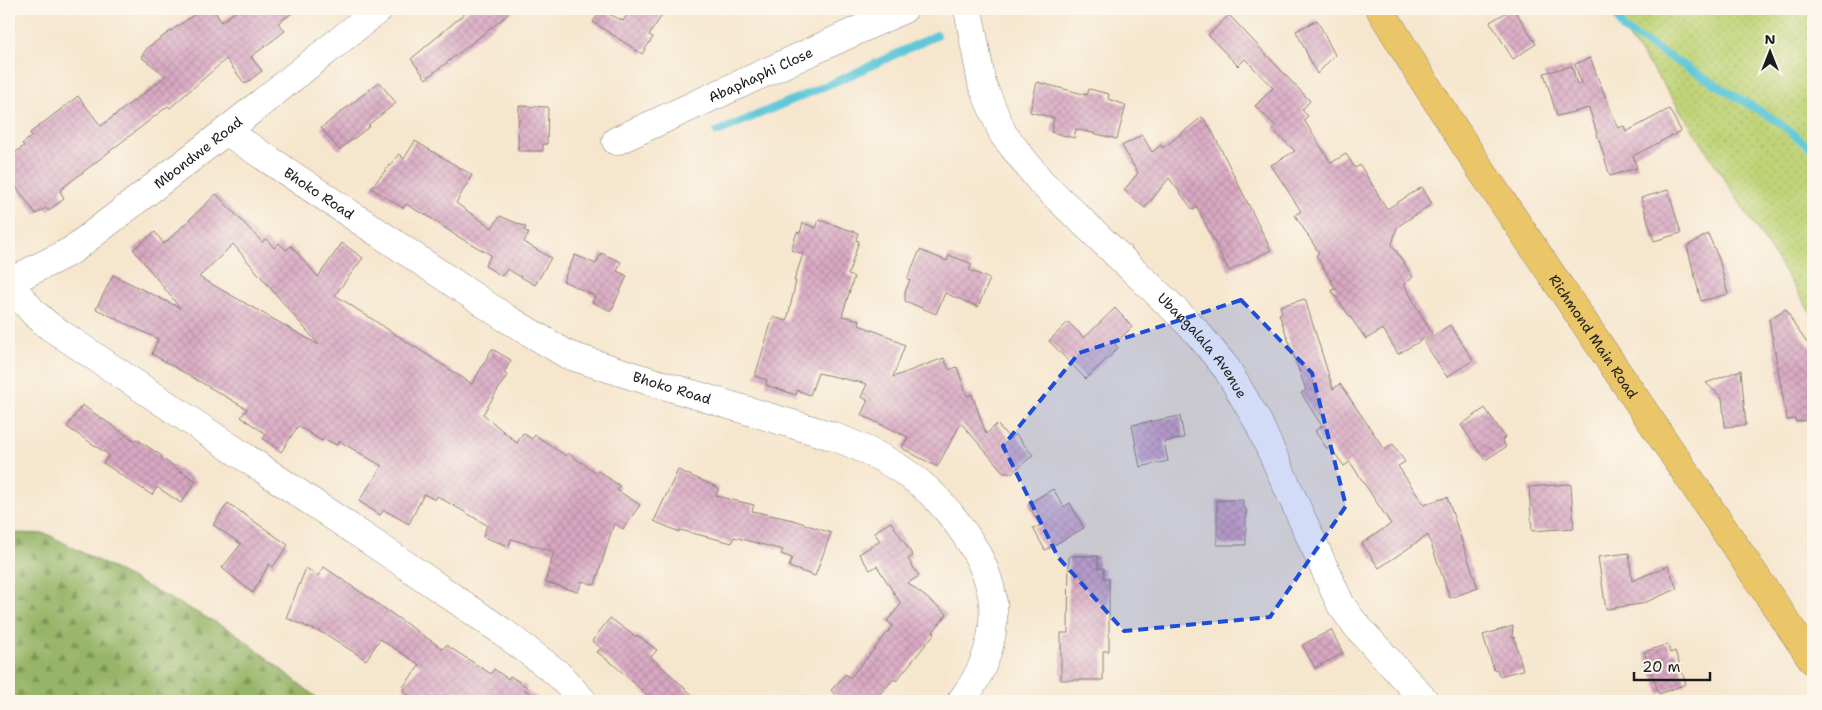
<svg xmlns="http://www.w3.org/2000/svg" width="1822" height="710" font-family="'Shantell Sans',sans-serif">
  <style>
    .grass { fill: url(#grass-dots); stroke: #6e784a }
    .forest { fill: url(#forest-firs); stroke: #5a6842 }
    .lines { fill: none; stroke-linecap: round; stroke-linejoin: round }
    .stream { stroke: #5ec7d9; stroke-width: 8 }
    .building { fill: url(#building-cross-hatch); fill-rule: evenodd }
    .minor-casing { stroke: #898175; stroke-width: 29 }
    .major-casing { stroke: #898175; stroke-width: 29 }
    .minor { stroke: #fff; stroke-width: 28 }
    .major { stroke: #ebc669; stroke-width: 28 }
    .marked { fill: #1d4ed8; fill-opacity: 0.2; stroke: #1d4ed8; stroke-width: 4; stroke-dasharray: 10 6; stroke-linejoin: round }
    .labels { text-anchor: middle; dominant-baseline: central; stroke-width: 5; stroke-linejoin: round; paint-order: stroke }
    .street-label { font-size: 14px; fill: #1c1c1c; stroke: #fbf7ec }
  </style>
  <defs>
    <pattern id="grass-dots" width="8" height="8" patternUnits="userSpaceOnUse" patternTransform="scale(1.25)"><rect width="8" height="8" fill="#bfd377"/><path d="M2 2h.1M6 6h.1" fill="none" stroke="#a4b566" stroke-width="1.8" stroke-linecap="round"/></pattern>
    <pattern id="forest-firs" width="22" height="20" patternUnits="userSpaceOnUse" patternTransform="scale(1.25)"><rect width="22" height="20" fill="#97b568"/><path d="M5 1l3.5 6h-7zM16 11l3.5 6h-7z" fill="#7a9255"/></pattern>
    <pattern id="building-cross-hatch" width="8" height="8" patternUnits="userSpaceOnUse" patternTransform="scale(1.25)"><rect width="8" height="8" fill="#d8a8c2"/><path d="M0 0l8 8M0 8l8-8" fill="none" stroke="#b990a6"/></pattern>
  </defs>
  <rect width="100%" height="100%" fill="#fbf7ec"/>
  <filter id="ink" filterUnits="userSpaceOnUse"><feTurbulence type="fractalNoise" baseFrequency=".02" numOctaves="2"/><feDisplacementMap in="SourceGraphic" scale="10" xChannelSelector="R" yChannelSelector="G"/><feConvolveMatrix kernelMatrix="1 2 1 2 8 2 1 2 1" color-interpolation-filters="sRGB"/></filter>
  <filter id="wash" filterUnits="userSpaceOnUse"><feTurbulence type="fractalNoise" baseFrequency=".0096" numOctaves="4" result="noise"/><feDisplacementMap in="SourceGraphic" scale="20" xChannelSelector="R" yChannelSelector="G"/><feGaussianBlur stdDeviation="1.12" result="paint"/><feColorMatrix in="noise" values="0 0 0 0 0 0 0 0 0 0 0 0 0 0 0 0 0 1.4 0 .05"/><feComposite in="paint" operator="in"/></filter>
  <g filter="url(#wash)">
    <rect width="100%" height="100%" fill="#f6e6ce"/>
    <path class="grass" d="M1608 9H1813V316L1664 85Z"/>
    <path class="forest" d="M9 533 47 534 234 632 321 701H9Z"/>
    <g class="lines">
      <path class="stream" d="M985 9H993
        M1614 9 1623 29 1777 121 1813 150
        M717 132 851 75 937 35"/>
    </g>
    <g id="blocks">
      <path class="building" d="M202 9H214L221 22 239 9H298L278 23 285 31 251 57 262 71 245 84 226 59 170 108 168 106 60 190 64 199 48 211 46 208 36 214 9 177V157L24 146 22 144 32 136 30 133 78 96 101 126 166 76 141 57 148 47Z
        M470 9H515L426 79 411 59Z
        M631 9H666L649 35 653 37 642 54 593 22 601 10 623 21Z
        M1512 9H1514L1536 44 1513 59 1490 22Z
        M1229 15 1310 101 1302 110 1308 116 1304 120 1331 163 1346 154 1355 168 1360 165 1387 209 1422 187 1432 204 1397 227 1392 245 1413 277 1404 284 1432 334 1398 354 1383 329 1366 339 1331 290 1336 289 1316 255 1319 253 1295 215 1301 211 1271 165 1295 151 1273 130 1276 126 1255 106 1273 88 1245 59 1238 66 1208 35Z
        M1317 20 1335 55 1317 74 1296 31Z
        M1590 58 1618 128 1624 126 1626 132 1669 109 1681 131 1633 156 1637 168 1610 176 1589 108 1557 116 1544 73 1572 66 1577 85 1581 84 1575 64Z
        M379 82 396 103 368 125 370 126 339 150 321 128Z
        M1037 82 1087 95 1089 89 1109 94 1108 99 1126 105 1117 139 1076 129 1074 138 1051 132 1054 118 1030 112Z
        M519 106 548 107 547 144H543V151H518Z
        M1202 117 1210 127 1271 250 1229 271 1197 207 1193 210 1169 178 1145 208 1124 190 1138 173 1122 146 1142 135 1152 152 1161 145 1163 148Z
        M415 141 472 175 456 203 492 228 500 216 526 227 524 230 529 233 524 242 551 258 535 285 507 269 502 276 485 266 491 255 455 235 422 212 421 213 406 204 403 208 371 188 399 154 404 159Z
        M1668 190 1681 233 1654 241 1641 198Z
        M216 194 262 242 266 239 274 248 279 243 286 250 291 246 318 277 342 243 363 258 335 295 472 384 492 349 511 360 504 373 507 375 483 414 517 443 523 433 532 439 535 435 566 456 568 453 595 472 597 470 620 486 617 490 640 505 623 529 614 523 595 585 582 581 578 592 545 582 554 552 511 539 509 546 483 537 487 525 437 496 435 500 424 494 409 524 384 510 380 515 359 501 382 466 339 441 337 445 324 439 322 441 298 426 281 452 263 439 266 434 241 417 247 409 152 354 158 339 96 309 113 275 180 308 133 249 155 232 164 244ZM233 244 319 345 199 277Z
        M819 220 858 233 856 240 859 241 848 275 854 277 842 316 860 320 859 325 893 338 892 339 905 345 893 377 944 358 949 370 957 367 967 396 972 394 986 434 997 424 1010 439 1015 434 1033 455 1012 473H1004L961 423 937 467 902 448 908 437 861 415 868 400 861 397 867 384 818 373 810 395 797 390 796 395 766 385 767 380 755 376 773 317 787 321 796 281H794L803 254 791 250 797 232 800 233 803 223 816 228Z
        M1708 234 1719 259 1728 294 1701 301 1687 246Z
        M920 250 947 261 949 255 972 264 969 270 990 279 978 307 945 293 936 314 905 301V292L910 280 907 279Z
        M601 253 621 262 617 271 627 276 611 311 592 302 595 296 563 281 575 255 596 264Z
        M1305 299 1333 389 1340 384 1385 450 1393 444 1405 462 1398 466 1424 505 1447 497 1478 588 1450 598 1428 535 1379 568 1362 543 1391 524 1350 462 1344 466 1330 447 1327 449 1315 431 1322 426 1301 393 1306 390 1279 314 1282 313 1280 306Z
        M1115 308 1132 327 1115 344 1118 348 1086 379 1049 341 1068 322 1084 338Z
        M1786 309 1795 326 1813 351V374L1809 377 1813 399V419L1796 422 1795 419 1787 420 1769 319Z
        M1450 325 1473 360 1447 377 1424 342Z
        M1741 370 1746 425 1725 427 1722 398 1706 383Z
        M82 405 135 441 136 439 162 456 161 458 196 481 181 503 157 487 152 495 103 463 109 455 67 427Z
        M1485 408 1505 437 1502 440 1506 447 1485 460 1461 425Z
        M1180 416 1184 438 1164 442 1168 461 1140 467 1132 425Z
        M678 470 719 488 716 496 754 505 752 511 793 520 831 533 815 576 789 567 792 558 781 554 783 550 734 537 732 543 680 530 679 532 654 521Z
        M1569 484 1571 485 1574 528 1532 531 1529 487Z
        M1053 489 1064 507 1070 503 1084 528 1045 550 1033 528 1040 526 1028 504Z
        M1217 500H1243V508H1246V545H1217Z
        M228 503 288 545 273 567 269 564 253 593 222 568 241 544 213 525Z
        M891 522 913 556 908 559 919 576 908 583 947 614 933 632 935 633 896 681 894 679 873 701H832L836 696 831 690 846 674 850 678 893 626 887 621 901 604 877 566 870 570 859 554 880 541 874 532Z
        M1629 553 1632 581 1668 566 1677 589 1641 604 1606 609 1598 557Z
        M1069 556H1098V568H1104V578H1109V651H1103V680H1061V633H1068Z
        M324 567 443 649 446 645 491 674 494 669 508 679 510 676 527 687 525 690 543 701H417L403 691 405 688 403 687 420 665 380 639 366 660 327 635 286 618 306 568 318 576Z
        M610 618 636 637 637 635 657 650 651 657 699 701H654L613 664 597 652 601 648 592 641Z
        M1513 626 1512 637H1514L1523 670 1499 676 1497 669 1494 670 1483 635Z
        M1331 630 1343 653 1315 668 1302 645Z
        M1668 644 1670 653 1675 651 1686 684 1659 694 1644 652Z"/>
    </g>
  </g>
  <g filter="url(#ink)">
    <use href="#blocks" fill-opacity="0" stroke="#898175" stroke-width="1"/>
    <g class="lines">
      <defs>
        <g id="minor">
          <path id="s1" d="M968 9 982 84 1003 134 1041 182 1174 309 1196 331 1227 369 1258 422 1341 605 1354 623 1425 701"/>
          <path id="s2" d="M226 131 506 318 568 355 633 376 832 436C862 447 891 461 916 480 949 506 989 559 993 603 996 638 983 674 961 701"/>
          <path id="s3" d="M616 141 904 9"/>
          <path id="s4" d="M9 282 71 251 226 131 379 9"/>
          <path d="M9 284 34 313 49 326 397 559 503 632 557 673 583 701"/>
        </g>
        <g id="major">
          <path id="s5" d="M1380 9 1418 72 1481 170 1813 661"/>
        </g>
      </defs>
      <use href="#minor" class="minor-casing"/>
      <use href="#major" class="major-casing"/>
      <use href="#minor" class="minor"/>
      <use href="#major" class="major"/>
    </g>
  </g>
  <path class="marked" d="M1241 300 1312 373 1346 506 1270 617 1124 631 1058 557 1003 446 1079 353Z"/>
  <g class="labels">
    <g class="street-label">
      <text stroke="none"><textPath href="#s3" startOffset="159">Abaphaphi Close</textPath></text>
      <text stroke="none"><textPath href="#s4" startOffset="230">Mbondwe Road</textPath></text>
      <text stroke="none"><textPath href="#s2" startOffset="112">Bhoko Road</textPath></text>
      <text stroke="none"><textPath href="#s5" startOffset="391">Richmond Main Road</textPath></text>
      <text stroke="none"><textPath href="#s1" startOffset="422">Ubangalala Avenue</textPath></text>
      <text stroke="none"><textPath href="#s2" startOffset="518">Bhoko Road</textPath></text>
    </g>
  </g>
  <rect width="1822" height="710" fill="none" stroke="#fbf7ec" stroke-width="30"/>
  <g transform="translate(1770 52)" stroke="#fbf7ec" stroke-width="4" paint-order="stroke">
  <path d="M0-4L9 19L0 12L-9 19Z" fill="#1c1c1c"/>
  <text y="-8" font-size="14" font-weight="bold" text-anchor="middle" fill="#1c1c1c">N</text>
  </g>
  <path d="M1634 672v8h76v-8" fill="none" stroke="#1c1c1c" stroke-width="2.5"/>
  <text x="1642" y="672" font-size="15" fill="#1c1c1c" stroke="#fbf7ec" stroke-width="4" paint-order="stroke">20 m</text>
</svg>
